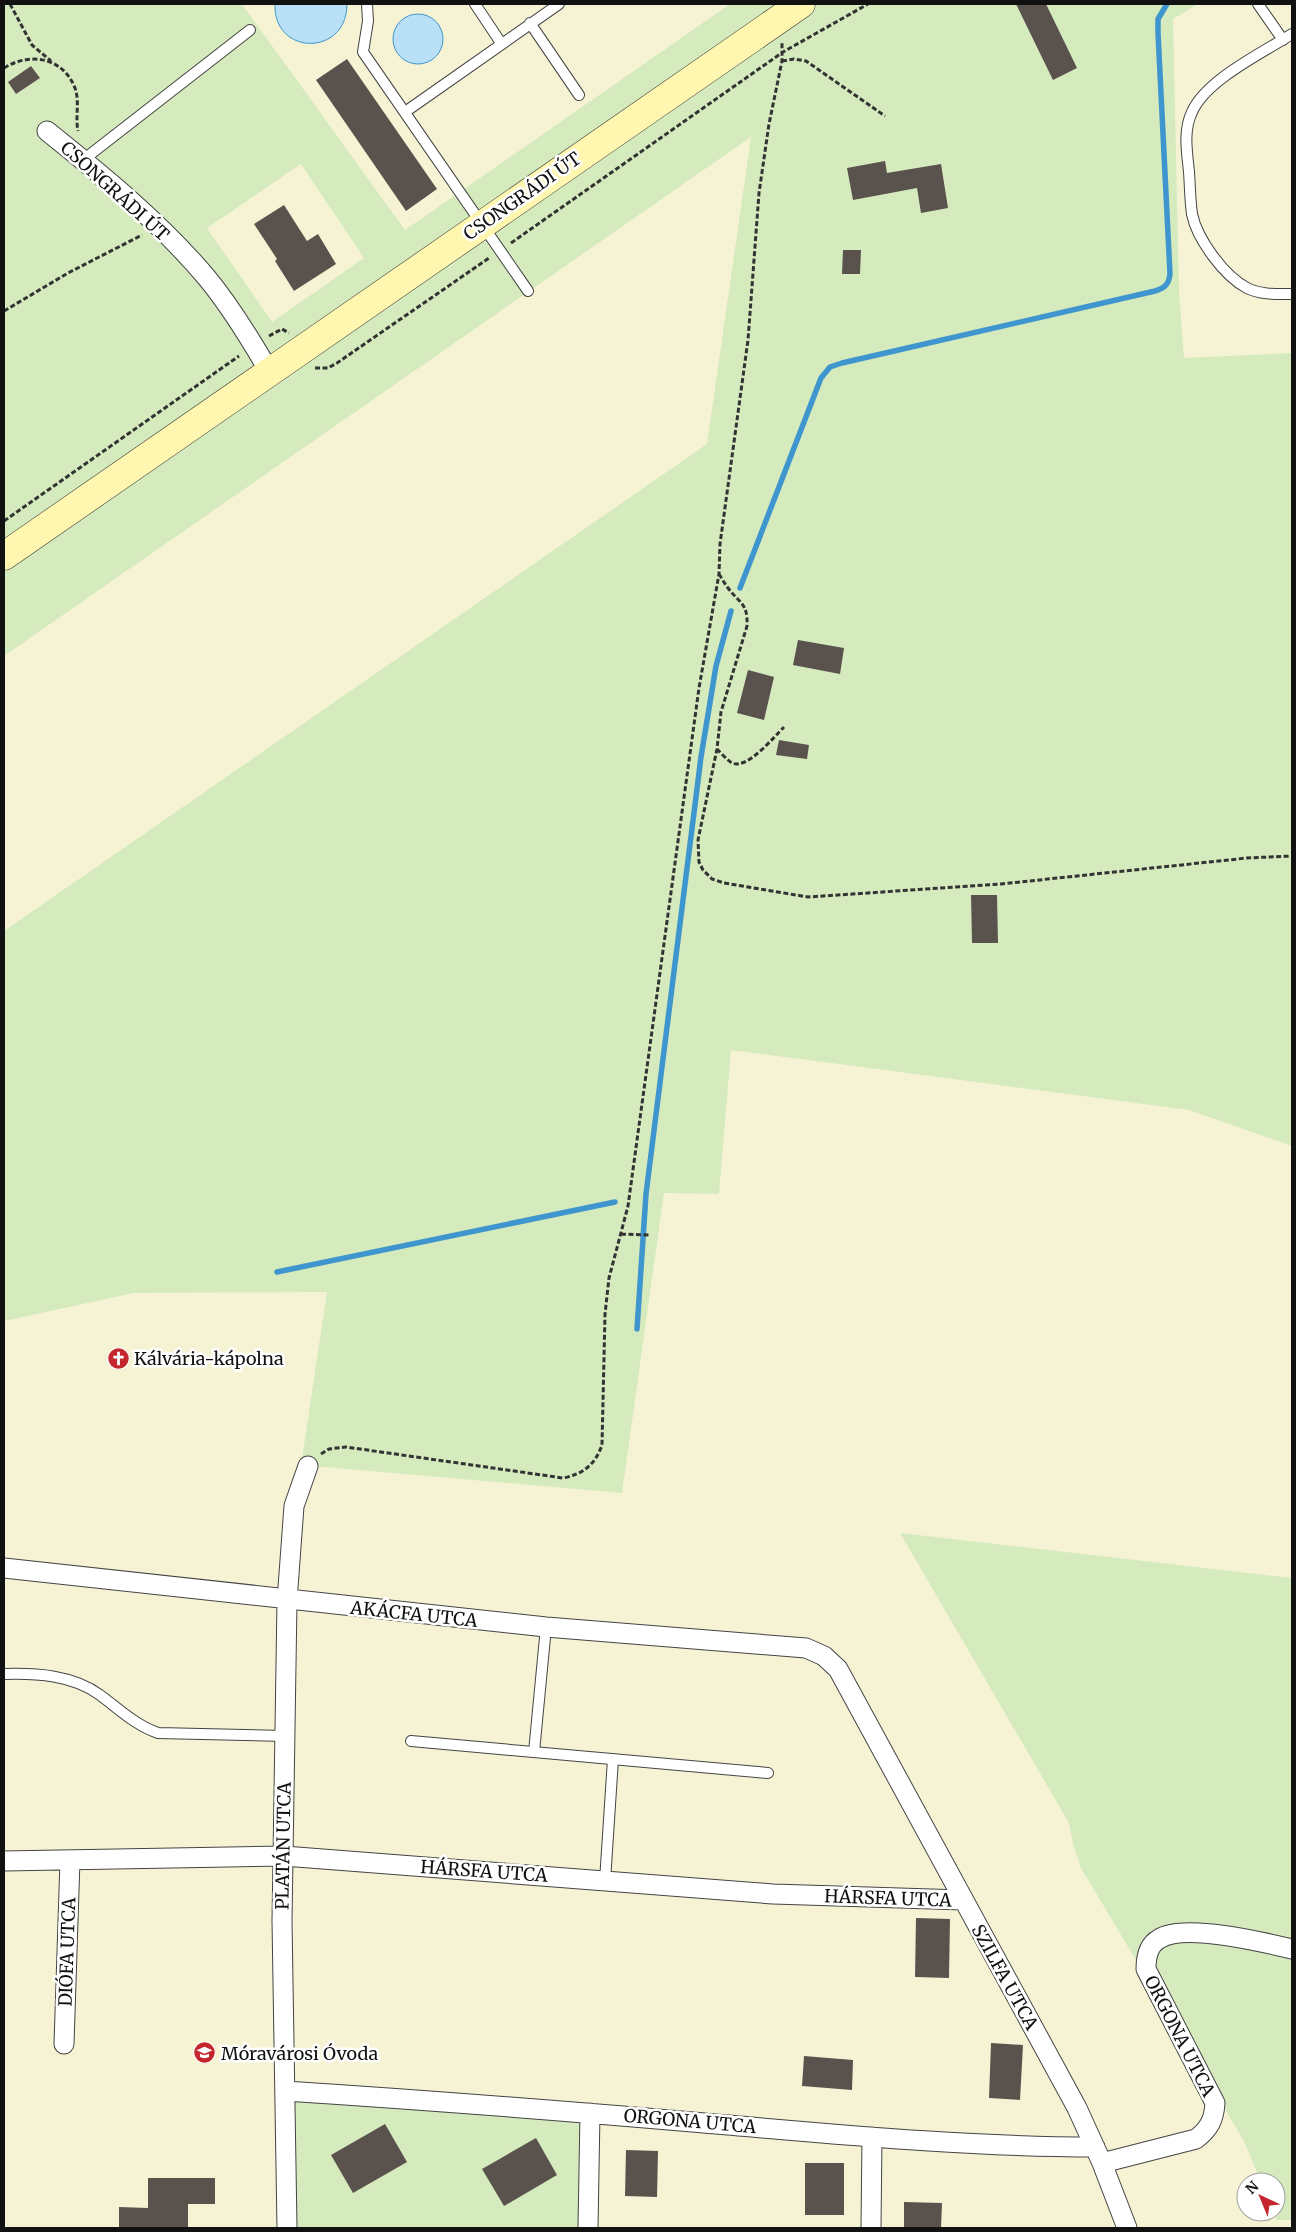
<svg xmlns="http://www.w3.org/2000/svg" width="1296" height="2232" font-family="Merriweather,serif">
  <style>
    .farmland { fill: #f6f3d4; fill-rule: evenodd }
    .green { fill: #d5ebbd; fill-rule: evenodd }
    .water { fill: #b9e0f7; stroke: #3f96cf }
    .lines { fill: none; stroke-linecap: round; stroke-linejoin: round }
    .stream { stroke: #3f96cf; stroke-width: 5.5 }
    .building { fill: #5a524d }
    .service-casing { stroke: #444; stroke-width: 12 }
    .minor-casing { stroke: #444; stroke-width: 21 }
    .secondary-casing { stroke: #333; stroke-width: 29 }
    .path { stroke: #333; stroke-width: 3; stroke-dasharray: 5 2.5; stroke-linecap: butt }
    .service { stroke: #fff; stroke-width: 10 }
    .minor { stroke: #fff; stroke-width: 19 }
    .secondary { stroke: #fff6b0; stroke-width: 28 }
    .labels { text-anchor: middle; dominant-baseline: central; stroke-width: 5; stroke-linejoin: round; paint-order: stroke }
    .street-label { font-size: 18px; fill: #111; stroke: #fff }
    .poi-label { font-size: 18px; fill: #111; stroke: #fff; text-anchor: start }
  </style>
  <rect width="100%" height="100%" fill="#fffdf5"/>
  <path class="farmland" d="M4 4H1292V2228H4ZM1246 2182H1276V2212H1246Z"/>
  <path class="green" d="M4 4H242L405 230 730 4H1198L1173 19 1179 290 1184 358 1292 353V1146L1189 1110 731 1050 719 1194 664 1193 622 1493 301 1465 327 1292 134 1293 4 1321V931L707 444 751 137 4 656ZM301 164 364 258 272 322 207 228Z
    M900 1533 1292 1578V2220H1277L1273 2212H1276V2182H1261L1244 2141 1081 1868 1074 1848 1069 1823Z
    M285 2091 590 2113 588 2228H287Z"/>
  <path class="water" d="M275 4H347C347 57 273 56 275 4Z
    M393 39a25 25 0 1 1 50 0a25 25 0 1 1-50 0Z"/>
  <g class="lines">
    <path class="stream" d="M740 588 821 378 830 367 842 363 1155 291C1165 288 1169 284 1170 274L1158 33V19L1167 4
      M277 1272 615 1202
      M637 1329 646 1194 701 757 716 666 731 611"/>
  </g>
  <path class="building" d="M1016 4H1046L1077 68 1053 80Z
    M347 59 437 189 406 211 316 80Z
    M31 66 40 78 16 94 8 82Z
    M885 161 887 173 941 164 948 208 921 213 917 188 853 200 847 168Z
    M284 205 307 241 318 234 336 264 294 291 275 261 277 259 254 224Z
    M843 250H861L860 274H842Z
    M798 640 844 648 840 674 793 665Z
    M748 670 774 677 764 720 737 713Z
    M779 740 809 745 807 759 776 755Z
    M971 895H997L998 943H972Z
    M916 1918 950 1919 949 1978 915 1977Z
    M991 2043 1023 2045 1020 2100 989 2098Z
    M804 2056 853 2060 852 2090 802 2086Z
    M385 2124 407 2162 353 2193 331 2155Z
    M536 2138 557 2175 504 2206 482 2169Z
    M626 2150 658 2151 657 2197 625 2196Z
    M805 2163H844V2215H805Z
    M148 2178H215V2204H188V2228H119V2207L148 2208Z
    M904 2202 942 2203 941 2228H904Z"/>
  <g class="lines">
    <defs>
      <path id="service" d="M367 4 368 21 363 52 528 291
        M475 4 501 43
        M1258 4 1283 40
        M530 23 579 95
        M1292 34C1262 53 1206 80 1192 112 1183 131 1187 151 1189 172 1190 185 1190 200 1192 214 1197 239 1224 276 1247 288 1261 295 1277 294 1292 294
        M405 112 559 4
        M83 160 250 30
        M4 1674C36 1673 73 1675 100 1695 119 1709 135 1725 158 1733L285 1736
        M411 1741 768 1773
        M534 1752 546 1627
        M605 1881 613 1759"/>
      <path id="minor" d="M47 131C103 176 161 223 207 278 231 307 251 340 270 373
        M4 1568 546 1627 806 1648 824 1656 838 1669 1077 2108 1102 2163 1127 2228
        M4 1861 284 1856 773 1894 963 1900
        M64 2044 70 1860
        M285 2091C425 2100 565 2111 704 2123 834 2134 965 2147 1095 2147
        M1102 2163 1196 2139C1209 2129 1214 2120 1215 2103L1146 1969C1146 1957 1148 1945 1159 1939 1183 1923 1263 1942 1292 1949
        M287 2228 282 1921 287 1601 294 1506 308 1466
        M588 2228 590 2113
        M871 2228 872 2137"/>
      <path id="secondary" d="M4 556 801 4"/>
    </defs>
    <use href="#service" class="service-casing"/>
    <use href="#minor" class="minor-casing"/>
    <use href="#secondary" class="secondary-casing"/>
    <path class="path" d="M10 4 32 45 51 61
      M782 61 794 59 806 61 885 116
      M4 68C30 52 63 57 75 88 80 102 75 117 78 131
      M511 243 783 52 868 4
      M4 311 68 273 142 235
      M269 336 282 329 289 333
      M315 368H328L337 363 489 258
      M4 521 239 356
      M719 574C722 579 725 584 728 588 740 604 748 603 747 626L721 712 717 749 698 840 699 862 703 870 712 879 724 883 808 897 1001 884 1247 858 1292 856
      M717 749C721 753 727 760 732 763 747 770 774 737 784 727
      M621 1234 650 1235
      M321 1454 329 1449 346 1447 563 1478C583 1474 595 1465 602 1445L605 1314 609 1278 628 1206 699 688 719 574 720 544 748 340 759 193 769 124 782 61V43"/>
    <use href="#service" class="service"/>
    <use href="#minor" class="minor"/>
    <use href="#secondary" class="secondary"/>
  </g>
  <defs>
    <symbol id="church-disc" viewBox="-11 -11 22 22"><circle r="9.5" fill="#c4262e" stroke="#fff"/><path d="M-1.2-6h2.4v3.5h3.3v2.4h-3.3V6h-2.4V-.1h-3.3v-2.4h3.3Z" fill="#fff"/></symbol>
    <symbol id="school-disc" viewBox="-11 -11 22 22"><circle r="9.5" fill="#c4262e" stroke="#fff"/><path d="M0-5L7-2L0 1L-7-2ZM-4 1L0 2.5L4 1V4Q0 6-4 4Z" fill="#fff"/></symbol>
  </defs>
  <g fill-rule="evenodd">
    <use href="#church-disc" x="106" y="1346" width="25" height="25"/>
    <use href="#school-disc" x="192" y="2040" width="25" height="25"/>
  </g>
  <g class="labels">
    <g class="street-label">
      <text transform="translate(115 191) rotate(42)">CSONGRÁDI ÚT</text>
      <text transform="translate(522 196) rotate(-35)">CSONGRÁDI ÚT</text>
      <text transform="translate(414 1614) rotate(6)">AKÁCFA UTCA</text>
      <text transform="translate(283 1846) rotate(-89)">PLATÁN UTCA</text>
      <text transform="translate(484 1871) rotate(4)">HÁRSFA UTCA</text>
      <text transform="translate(888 1898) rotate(2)">HÁRSFA UTCA</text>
      <text transform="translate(67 1952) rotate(-88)">DIÓFA UTCA</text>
      <text transform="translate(1005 1977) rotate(61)">SZILFA UTCA</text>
      <text transform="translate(1180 2036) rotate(63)">ORGONA UTCA</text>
      <text transform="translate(690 2121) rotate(5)">ORGONA UTCA</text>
    </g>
    <g class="poi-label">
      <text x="134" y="1358">Kálvária-kápolna</text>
      <text x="221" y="2053">Móravárosi Óvoda</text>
    </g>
  </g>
  <rect width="1296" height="2232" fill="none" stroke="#111111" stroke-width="10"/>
  <g transform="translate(1261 2197) rotate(316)"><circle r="24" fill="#ffffff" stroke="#a0a0a0"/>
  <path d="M0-4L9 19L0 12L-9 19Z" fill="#c4262e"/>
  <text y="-8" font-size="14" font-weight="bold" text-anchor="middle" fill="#111111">N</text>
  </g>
</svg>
